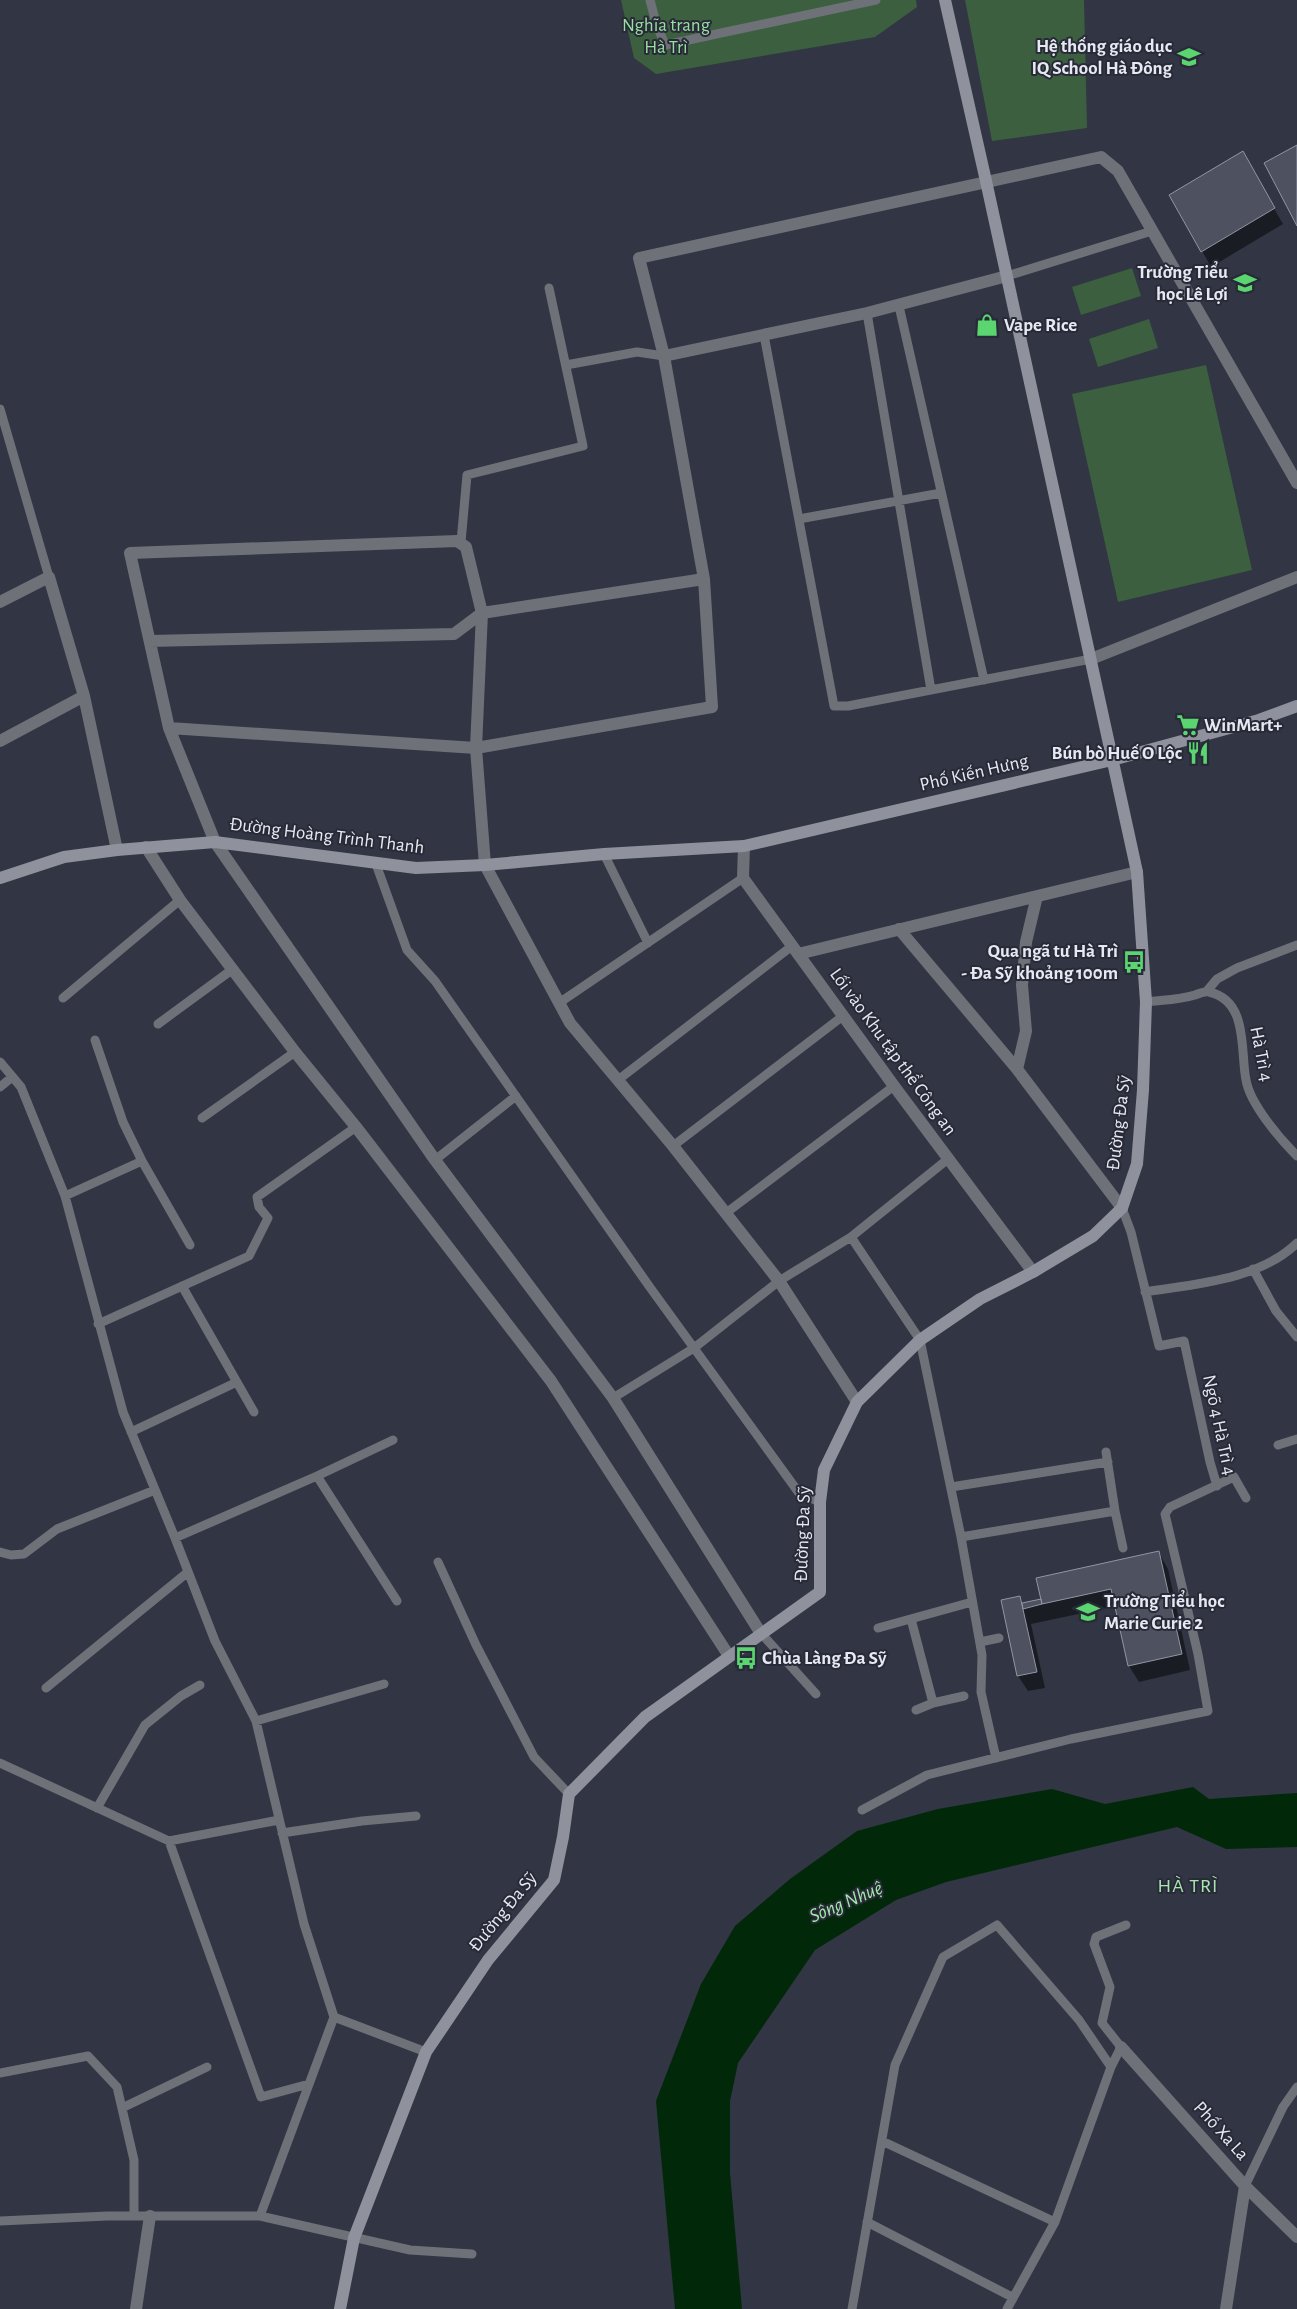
<svg xmlns="http://www.w3.org/2000/svg" width="1297" height="2309" font-family="'Alegreya Sans',sans-serif">
  <style>
    .green { fill: #3c5f3f }
    .water { fill: #02280a }
    .shadow { fill: #0007 }
    .building { fill: #4e5160; stroke: #9195a5 }
    .lines { fill: none; stroke-linecap: round; stroke-linejoin: round }
    .lane { stroke: #6f7178; stroke-width: 9 }
    .street { stroke: #6f7178; stroke-width: 12 }
    .secondary { stroke: #8f929d; stroke-width: 12 }
    .labels { text-anchor: middle; dominant-baseline: central; stroke-width: 4; stroke-linejoin: round; paint-order: stroke }
    .park-label { font-size: 19px; fill: #97df9e; stroke: #282a38 }
    .poi-label { font-size: 19px; font-weight: bold; fill: #e7e9f2; stroke: #282a38; text-anchor: end }
    .street-label { font-size: 19px; fill: #e7e9f2; stroke: #282a38 }
    .neighbourhood-label { font-size: 20px; letter-spacing: 1px; fill: #a8e6ae; stroke: #282a38 }
    .water-label { font-size: 20px; font-style: italic; fill: #a1e9a8; stroke: #282a38 }
  </style>
  <rect width="100%" height="100%" fill="#323543"/>
  <path class="green" d="M621 0H916L917 7 875 37 656 74 634 58Z
    M965 0H1084L1087 128 992 141Z
    M1132 268 1141 296 1081 315 1072 287Z
    M1149 319 1158 348 1098 367 1089 339Z
    M1206 365 1252 570 1118 602 1072 394Z"/>
  <path class="water" d="M1193 1787 1209 1799 1297 1793V1847L1226 1849 1177 1827 946 1882 896 1900 815 1950 738 2063 730 2101V2173L742 2309H675L656 2101 701 1984 735 1926 790 1879 857 1831 938 1809 1052 1789 1105 1804Z"/>
  <path class="shadow" d="M1242 153 1283 224 1211 267 1171 195Z
    M1159 1553 1168 1569 1190 1670 1139 1682 1129 1666 1116 1606 1031 1624 1045 1688 1028 1691 1018 1676 1020 1598 1023 1604 1042 1600Z"/>
  <path class="building" d="M1297 145V226L1264 163Z
    M1243 151 1275 208 1201 252 1169 195Z
    M1159 1551 1182 1654 1128 1666 1111 1589 1042 1604 1036 1578Z
    M1020 1596 1037 1672 1017 1676 1001 1600Z
    M1041 1599 1042 1604 1023 1609 1022 1603Z"/>
  <g class="lines">
    <path class="lane" d="M650 0 656 23 665 45 876 0
      M1007 276 1152 231
      M899 306 984 680
      M867 313 931 690
      M764 335 834 706H848L1091 659
      M566 365 637 352 664 356
      M0 409 49 577
      M799 519 941 493
      M461 542 467 475 583 446 549 288
      M604 854 648 943
      M376 864 407 950 435 981 649 1286 799 1493 820 1502
      M1207 991 1217 979 1237 968 1297 945
      M63 998 180 900
      M1146 1002C1162 1000 1179 1000 1195 995 1200 993 1205 991 1209 992 1249 1001 1240 1051 1246 1080 1250 1104 1280 1139 1297 1156
      M559 1003 743 878
      M158 1024 233 969
      M0 1062 21 1087 65 1196 123 1412 175 1538 215 1641 256 1721 304 1924 334 2017 426 2052
      M618 1080 792 946
      M0 1087 12 1077
      M202 1118 295 1052
      M673 1146 843 1016
      M435 1160 516 1096
      M142 1161 190 1245
      M65 1196 142 1161 123 1122 95 1040
      M1122 1208 1131 1232 1159 1346 1184 1341 1210 1462 1217 1486
      M726 1213 894 1086
      M851 1237 920 1340 961 1537 982 1655 981 1692 996 1758
      M1253 1269 1276 1311 1297 1337
      M182 1286 254 1412
      M1145 1292C1195 1284 1259 1280 1297 1243
      M98 1324 249 1256 268 1218 259 1207 257 1197 356 1127
      M613 1398 694 1348 779 1281 851 1237 948 1159
      M131 1432 237 1382
      M1278 1445 1297 1439
      M1106 1452 1115 1511
      M317 1476 393 1440
      M951 1487 1108 1462
      M961 1537 1115 1511 1123 1548
      M175 1538 317 1476 397 1601
      M0 1552 11 1555 24 1554 57 1529 155 1490
      M438 1562 476 1645 534 1757 569 1794
      M911 1619 933 1703
      M878 1628 972 1602
      M760 1632 816 1694
      M980 1642 999 1638
      M46 1688 188 1572
      M916 1710 933 1703 964 1696
      M256 1721 384 1684
      M0 1763 169 1841 279 1820
      M97 1808 145 1725 181 1696 200 1685
      M862 1810 927 1775 1071 1739 1208 1711 1198 1654 1165 1514 1170 1507 1234 1477 1246 1498
      M282 1833 362 1821 416 1816
      M169 1841 261 2097 309 2084
      M0 2073 88 2056 117 2087 134 2160V2216
      M122 2108 207 2067
      M882 2141 1055 2222
      M1245 2186 1283 2107 1297 2087
      M260 2216 334 2017
      M0 2221 107 2216H260L410 2250 472 2254
      M867 2222 1012 2297
      M852 2309 895 2065 943 1957 997 1925 1079 2020 1111 2067
      M1007 2309 1055 2222 1111 2067 1121 2047 1102 2023 1110 1987 1094 1944 1096 1937 1126 1925"/>
    <path class="street" d="M664 356 867 313 1007 276
      M0 602 49 577 84 696 117 850
      M150 641 454 634 482 613 704 579
      M1091 659 1297 577
      M169 728 476 748 712 707 704 579 664 356 639 258 1101 157 1118 171 1297 483
      M0 741 84 696
      M744 846 743 878 894 1086 1033 1272
      M146 847 180 900 295 1052 356 1127 551 1381 729 1656
      M899 929 1017 1069 1122 1208
      M798 954 1137 872
      M1017 1069 1026 1031 1022 985 1026 942 1037 896
      M760 1632 613 1398 435 1160 215 842 169 728 130 553 457 541 466 547 482 613 476 748 485 865 570 1023 673 1146 779 1281 857 1402
      M1121 2047 1245 2186 1297 2237
      M136 2309 150 2216
      M1226 2309 1245 2186"/>
    <path class="secondary" d="M0 878 64 857 117 850 215 842 416 868 485 865 604 854 744 846 1112 760 1259 720 1297 706
      M340 2309 354 2238 426 2052 488 1960 554 1880 563 1837 569 1794 645 1717 820 1592V1502L824 1470 857 1402 920 1340 980 1299 1033 1272 1093 1236 1122 1208 1137 1164 1143 1090 1146 1002 1137 872 986 181 945 0"/>
  </g>
  <defs>
    <symbol id="school-bare" viewBox="-9 -9 18 18"><path d="M0-5L7-2L0 1L-7-2ZM-4 1L0 2.5L4 1V4Q0 6-4 4Z" fill="#5ad56f" stroke="#282a38" stroke-width="2.5" paint-order="stroke"/></symbol>
    <symbol id="shop-bare" viewBox="-9 -9 18 18"><path d="M-5-2.5h2.3a2.7 3.5 0 0 1 5.4 0H5L5.5 6h-11ZM-1.5-2.5h3a1.5 2.3 0 0 0-3 0Z" fill="#5ad56f" stroke="#282a38" stroke-width="2.5" paint-order="stroke"/></symbol>
    <symbol id="supermarket-bare" viewBox="-9 -9 18 18"><path d="M-6-5.5h2.5l.6 2H6L4.5 2H-2.5L-4.4-4H-6ZM-1.5 3.2a1.3 1.3 0 1 0 .1 0ZM3 3.2a1.3 1.3 0 1 0 .1 0Z" fill="#5ad56f" stroke="#282a38" stroke-width="2.5" paint-order="stroke"/></symbol>
    <symbol id="restaurant-bare" viewBox="-9 -9 18 18"><path d="M-5-6h1v4h1v-4h1v4h1v-4h1v5L-1.5 .5V6h-2V.5L-5-1ZM5-6V6H3V1.5H1.5Q1.5-4 5-6Z" fill="#5ad56f" stroke="#282a38" stroke-width="2.5" paint-order="stroke"/></symbol>
    <symbol id="bus-bare" viewBox="-9 -9 18 18"><path d="M-5-6H5V4H4V6H2V4H-2V6H-4V4H-5ZM-3.5-4V0h7V-4ZM-3.5 1.2v1.5H-2V1.2ZM2 1.2v1.5H3.5V1.2Z" fill="#5ad56f" stroke="#282a38" stroke-width="2.5" paint-order="stroke"/></symbol>
  </defs>
  <g fill-rule="evenodd">
    <use href="#school-bare" x="1173" y="41" width="32" height="32"/>
    <use href="#school-bare" x="1229" y="267" width="32" height="32"/>
    <use href="#shop-bare" x="971" y="309" width="32" height="32"/>
    <use href="#supermarket-bare" x="1172" y="709" width="32" height="32"/>
    <use href="#restaurant-bare" x="1182" y="737" width="32" height="32"/>
    <use href="#bus-bare" x="1118" y="946" width="32" height="32"/>
    <use href="#school-bare" x="1072" y="1596" width="32" height="32"/>
    <use href="#bus-bare" x="730" y="1642" width="32" height="32"/>
  </g>
  <g class="labels">
    <g class="park-label">
      <text x="666" y="25">Nghĩa trang<tspan x="666" dy="22">Hà Trì</tspan></text>
    </g>
    <g class="poi-label">
      <text x="1172" y="46">Hệ thống giáo dục<tspan x="1172" dy="22">IQ School Hà Đông</tspan></text>
      <text x="1228" y="272">Trường Tiểu<tspan x="1228" dy="22">học Lê Lợi</tspan></text>
      <text x="1004" y="325" text-anchor="start">Vape Rice</text>
      <text x="1204" y="725" text-anchor="start">WinMart+</text>
      <text x="1182" y="753">Bún bò Huế O Lộc</text>
      <text x="1118" y="951">Qua ngã tư Hà Trì<tspan x="1118" dy="22">- Đa Sỹ khoảng 100m</tspan></text>
      <text x="1104" y="1601" text-anchor="start">Trường Tiểu học<tspan x="1104" dy="22">Marie Curie 2</tspan></text>
      <text x="762" y="1658" text-anchor="start">Chùa Làng Đa Sỹ</text>
    </g>
    <g class="street-label">
      <text transform="translate(974 773) rotate(-13)">Phố Kiến Hưng</text>
      <text transform="translate(327 836) rotate(7)">Đường Hoàng Trình Thanh</text>
      <text transform="translate(893 1052) rotate(54)">Lối vào Khu tập thể Công an</text>
      <text transform="translate(1261 1054) rotate(79)">Hà Trì 4</text>
      <text transform="translate(1119 1123) rotate(-83)">Đường Đa Sỹ</text>
      <text transform="translate(1219 1425) rotate(78)">Ngõ 4 Hà Trì 4</text>
      <text transform="translate(803 1534) rotate(-88)">Đường Đa Sỹ</text>
      <text transform="translate(503 1912) rotate(-51)">Đường Đa Sỹ</text>
      <text transform="translate(1221 2131) rotate(48)">Phố Xa La</text>
    </g>
    <g class="neighbourhood-label">
      <text x="1188" y="1886">HÀ TRÌ</text>
    </g>
    <g class="water-label">
      <text transform="translate(846 1902) rotate(-23)">Sông Nhuệ</text>
    </g>
  </g>
</svg>
